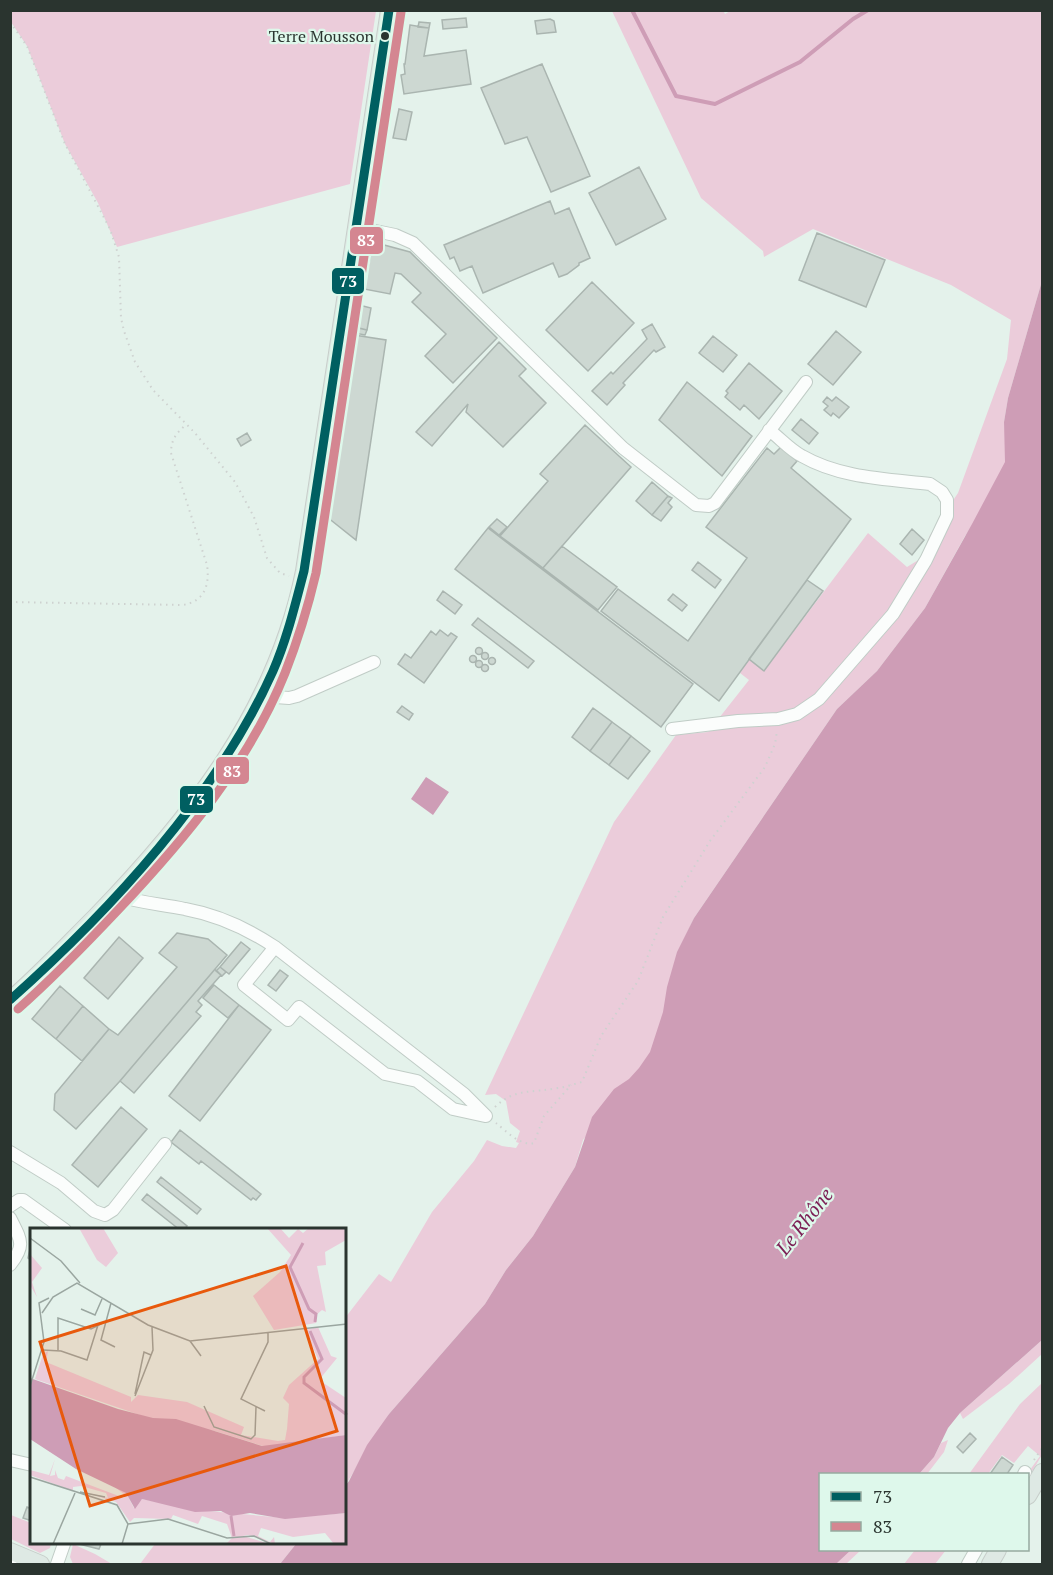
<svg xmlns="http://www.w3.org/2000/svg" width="1053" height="1575" font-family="'PT Serif',serif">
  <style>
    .green { fill: #ebccda }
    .water { fill: #ce9db6 }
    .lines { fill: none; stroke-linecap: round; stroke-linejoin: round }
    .stream { stroke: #ce9db6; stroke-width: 4 }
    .building { fill: #cdd8d2; stroke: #aab5b0; stroke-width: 1.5 }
    .minor-casing { stroke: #c0ccc6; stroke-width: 14 }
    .major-casing { stroke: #c7ceca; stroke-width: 18 }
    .path { stroke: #ced2d0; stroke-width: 2; stroke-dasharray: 1.5 4.5; stroke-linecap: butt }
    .minor { stroke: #fbfdfc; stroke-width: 12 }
    .major { stroke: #dee9e4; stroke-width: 16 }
    .bus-1-casing { stroke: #def8eb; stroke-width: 14 }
    .bus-2-casing { stroke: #def8eb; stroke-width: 14 }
    .bus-1 { stroke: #005f61; stroke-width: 9 }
    .bus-2 { stroke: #d48691; stroke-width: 9 }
    .bus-dot { fill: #2a342f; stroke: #def8eb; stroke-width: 2 }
    .labels { text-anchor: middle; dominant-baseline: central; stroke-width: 4.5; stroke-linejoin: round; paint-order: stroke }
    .bus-label { font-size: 16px; fill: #2a342f; stroke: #def8eb; text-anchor: end }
    .water-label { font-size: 20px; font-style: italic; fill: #7c2156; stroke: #def8eb }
    .inset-river { fill: none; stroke: #ce9db6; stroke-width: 3 }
    .inset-road { fill: none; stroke: #9aa6a0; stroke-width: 1.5 }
    .view { fill: #e8590c; fill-opacity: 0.15; stroke: #e8590c; stroke-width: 3 }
    .inset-edge { fill: none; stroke: #2a342f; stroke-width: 3 }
    .line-badge { stroke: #def8eb; stroke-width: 2 }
    .badge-label { font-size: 16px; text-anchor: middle; font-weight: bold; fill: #fff }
  </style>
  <rect width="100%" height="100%" fill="#e4f2eb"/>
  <path class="green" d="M11 10 376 11 350 184 117 247 98 203 65 144 27 46 11 22Z
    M723 10 725 14 732 10 1042 11V281L1008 398 1004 422 1006 440 1021 453 965 536 925 608 877 671 837 709 694 918 678 952 708 986 583 1140 575 1167 533 1236 506 1270 485 1304 389 1414 345 1486V1318L379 1274 391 1282 432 1212 474 1161 487 1140 502 1146 516 1148 519 1143 516 1142 520 1131 510 1123 506 1101 496 1094 485 1095 614 822 676 735 708 732 749 680 740 673 749 659 764 671 868 533 907 567 920 559 930 535 958 493 1007 359 1011 320 951 285 813 229 764 257 763 251 701 198 612 11Z
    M1042 1340V1354L1009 1384 963 1419 960 1413Z
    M1042 1383V1455L1028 1478 1027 1474 1040 1456 1028 1446 1014 1463 1002 1455 988 1474H969L1020 1404Z
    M948 1440 944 1452 927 1474H919L934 1457 941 1443Z
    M11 1515 31 1523 32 1544H51L50 1548 40 1553 11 1539Z
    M73 1544 95 1554 112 1564H73L70 1557Z
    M155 1544H296L280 1564H140Z
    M851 1550H861L846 1564H836Z
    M915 1550H946L935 1564H904Z"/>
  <path class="water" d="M1042 281V1340L960 1413 948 1428 934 1457 919 1474H820V1550H851L836 1564H280L296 1544H345V1486L349 1481 367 1445 389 1414 485 1304 506 1270 533 1236 575 1167 592 1117 614 1089 629 1079 639 1068 650 1052 663 1012 667 987 677 952 694 918 837 709 877 671 925 608 972 524 1005 462 1004 422 1008 398Z
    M426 777 449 792 433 815 411 799Z"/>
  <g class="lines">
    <path class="stream" d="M632 10 676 96 715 104 800 62 853 19 868 10"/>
  </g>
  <path class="building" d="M466 18 467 27 443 29 442 20Z
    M550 19 554 21 556 32 537 34 535 21Z
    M419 22 430 23 429 28 418 27Z
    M410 25 429 28 424 56 466 50 471 84 404 94 401 75 405 74 404 64H405Z
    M542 64 590 176 551 192 527 137 505 144 481 88Z
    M399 109 412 112 406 140 393 138Z
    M639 167 666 219 616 245 589 193Z
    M550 201 555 214 569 208 590 258 579 263V265L567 274 559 277 553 263 483 293 472 266 460 271 454 257 450 259 444 245Z
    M817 233 885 260 866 307 799 280Z
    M373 242 410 252 497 338 453 383 425 356 446 334 412 302 421 293 401 274 395 273 390 294 364 289Z
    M592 282 634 323 588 371 546 330Z
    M359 305 371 308 367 330 354 327Z
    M652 324 665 347 656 352 654 350 623 383 625 385 607 405 592 391 611 372 613 374 647 339 642 330Z
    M355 327 367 330 365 335 354 333Z
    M836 331 861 352 833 385 808 364Z
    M354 335 386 340 356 540 327 517Z
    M713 336 737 355 723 372 699 353Z
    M499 342 526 369 519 376 546 403 503 447 466 412 468 404 432 446 416 432Z
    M749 363 782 391 759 419 744 405 740 410 725 397 728 393 726 391Z
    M687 382 752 436 722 476 659 420Z
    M827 397 832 401 836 397 849 407 839 418 833 413 831 416 824 410 828 406 823 402Z
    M801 419 818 433 809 444 792 430Z
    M585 425 631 467 543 568 500 536 548 481 540 474Z
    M247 433 251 440 241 446 237 439Z
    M781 447 797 461 791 468 851 519 719 701 601 611 618 589 688 641 747 558 706 527 767 448 774 454Z
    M652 482 668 496 652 515 636 501Z
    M668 496 672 498 668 503 672 507 661 521 652 515Z
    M497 519 507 527 499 535 489 527Z
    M488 528 693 684 661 727 455 569Z
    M912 529 924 540 912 555 900 544Z
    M562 546 617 587 598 610 543 568Z
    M698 562 721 580 715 588 692 570Z
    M807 580 823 591 764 671 749 659Z
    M443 591 462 605 455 614 437 600Z
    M673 594 687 605 682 611 668 600Z
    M478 618 534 661 528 668 472 625Z
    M440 630 448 636 451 633 457 637 424 683 398 664 405 654 411 658 431 631 436 635Z
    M475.5 651a3.5 3.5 0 1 1 7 0a3.5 3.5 0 1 1-7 0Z
    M481.5 656a3.5 3.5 0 1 1 7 0a3.5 3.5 0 1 1-7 0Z
    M469.5 659a3.5 3.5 0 1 1 7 0a3.5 3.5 0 1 1-7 0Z
    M488.5 661a3.5 3.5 0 1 1 7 0a3.5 3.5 0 1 1-7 0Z
    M475.5 664a3.5 3.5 0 1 1 7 0a3.5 3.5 0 1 1-7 0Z
    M481.5 668a3.5 3.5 0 1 1 7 0a3.5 3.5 0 1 1-7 0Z
    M402 706 413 714 409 720 397 712Z
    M593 708 612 722 590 751 572 737Z
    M612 722 631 736 609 765 590 751Z
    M631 736 650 751 628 779 609 765Z
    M177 933 208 939 227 955 120 1081 76 1129 54 1110 55 1094 109 1029 118 1035 177 967 159 953Z
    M119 937 143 958 108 999 84 978Z
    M241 942 250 949 229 974 220 967Z
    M220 967 226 972 222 976 216 971Z
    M215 969 221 975 198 1001 202 1005 196 1012 201 1016 134 1093 120 1081Z
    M280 970 288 976 276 991 268 985Z
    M214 985 239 1005 228 1018 203 998Z
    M60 986 83 1006 56 1039 32 1019Z
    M239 1005 271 1030 200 1121 169 1096Z
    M83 1006 109 1029 82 1061 56 1039Z
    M121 1107 147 1129 98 1187 72 1165Z
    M180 1130 261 1194 256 1200 253 1198 251 1200 201 1161 199 1164 171 1142Z
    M161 1177 201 1209 197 1214 157 1182Z
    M147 1194 187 1226 184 1230H180L142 1200Z
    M32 1241V1261L28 1258Z
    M970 1433 976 1439 963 1453 957 1447Z
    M1002 1457 1013 1465 1007 1474H990Z
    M27 1507 32 1509V1521L23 1518Z
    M79 1544H101L99 1549Z"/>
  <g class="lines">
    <defs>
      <path id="minor" d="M356 227 395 235 413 243 623 448 696 505 709 506 715 503 806 382
        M262 696 289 698 297 696 374 662
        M672 729 738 721 778 719 797 714 819 699 893 614 926 560 947 516V500L942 492 930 484C887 479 840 478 802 456 790 450 780 438 769 430
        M116 895C139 903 161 904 185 909 218 915 248 929 275 947L464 1094 486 1116
        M275 947 244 985 288 1020 299 1007 385 1074 417 1081 453 1109 485 1116
        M10 1152 61 1183 94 1211 105 1215 113 1210 165 1144
        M10 1206 19 1200H23L65 1230
        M10 1218C21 1240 26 1245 10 1265
        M10 1460 32 1465
        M1024 1474 1025 1472
        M10 1563 11 1564
        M57 1564 64 1544
        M968 1564 976 1550"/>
      <path id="major" d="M10 1000C40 974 67 945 95 917 192 817 276 710 304 571L389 10
        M1028 1496 1042 1472
        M10 1551 41 1564
        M990 1564 998 1550"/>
    </defs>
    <use href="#minor" class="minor-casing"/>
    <use href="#major" class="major-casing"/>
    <path class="path" d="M10 22 27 46 65 144 110 229 119 257 121 318 124 331 135 362 153 390 195 433 235 482 254 517 267 558 280 573 289 576
      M10 602 182 605C204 602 210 586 207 565L171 453C171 440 176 433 186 425
      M495 1107C514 1088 533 1093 558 1088 566 1087 574 1084 582 1082L601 1036 638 981 663 917 710 841 765 767 775 744 777 731
      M496 1123C505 1130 521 1147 534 1143L544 1116 571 1085
      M1034 1460 1042 1448"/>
    <use href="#minor" class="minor"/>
    <use href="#major" class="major"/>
    <defs>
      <path id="bus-1" d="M10 1000C111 910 218 794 273 671 287 639 295 605 304 571L389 10"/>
      <path id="bus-2" d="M18 1009C53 978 86 944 118 910 184 840 249 763 285 673 298 640 308 607 316 573L401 12"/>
    </defs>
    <use href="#bus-1" class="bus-1-casing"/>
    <use href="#bus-2" class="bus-2-casing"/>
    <use href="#bus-1" class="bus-1"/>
    <use href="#bus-2" class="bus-2"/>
  </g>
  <circle class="bus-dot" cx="385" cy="36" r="5"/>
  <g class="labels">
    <g class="bus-label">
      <text x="374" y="36">Terre Mousson</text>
    </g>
    <g class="water-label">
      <text transform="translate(804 1221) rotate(-52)">Le Rhône</text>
    </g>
  </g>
  <g transform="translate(30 1228)">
    <rect width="316" height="316" fill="#e4f2eb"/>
    <path d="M49 0H73L88 25 76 39 67 32ZM237 0H250L259 10 268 1 273 5 279 0H316V12L295 24 296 37 287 38 296 84 292 82 286 87V95L244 102 223 68 250 44 261 27ZM0 26 12 40 2 54 7 69 0 57ZM288 99 301 128 307 130 289 152 316 170V207L236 219 185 203 136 196 5 151 13 126 18 123 16 134 101 169V174L108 167 157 174 214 199 211 207 248 213 255 212 257 201 259 176 253 170 259 157 288 131 275 102ZM25 231 20 248 25 247V242L28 250 34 252 36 248 94 270 95 267 81 256 96 265 104 280 112 271 167 282 255 290 316 285V316H304L295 305 263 309 231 300 228 308 240 314 244 309 245 316 218 307 213 308 240 316H196L202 310 197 296 172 288 168 296 143 287 141 291 104 290 100 294 86 274 58 265 78 270 76 265 51 258 43 259V263L0 247V242L19 247Z" fill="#ebccda"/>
    <path d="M0 150 88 181 123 190 146 191 232 218 316 207V285L255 291 220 285 201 288 191 283 165 284 112 271 105 281 96 265 46 241 0 211Z" fill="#ce9db6"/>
    <path class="inset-river" d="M273 15 260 39 279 81 286 86 285 94M280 103 292 131 274 149V155L317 187M201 288 204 308"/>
    <path class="inset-road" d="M0 10 31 33 50 55M81 75 71 112 85 119M51 81 65 87 72 71M12 85 23 69 47 55 118 97 160 113 317 96M160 113 171 128M13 122 31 123 57 132 68 97M28 122V90L61 101 77 93M0 158 14 114 9 75 19 70M105 166 114 124 121 127M105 168 123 122 122 99M174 178 184 199 221 211 225 207 226 179M235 183 211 171 238 114V105M0 249 87 277 98 296 92 316M50 264 75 269M98 296 138 291 197 310 224 308 241 316M23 316 45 265"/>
    <path class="view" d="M256 38 307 203 60 278 10 114Z"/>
    <rect width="316" height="316" class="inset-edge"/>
  </g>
  <g class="line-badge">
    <rect x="349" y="226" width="35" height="29" rx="6" fill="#d48691"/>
    <rect x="331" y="267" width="34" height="28" rx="6" fill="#005f61"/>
    <rect x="215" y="756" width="35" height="29" rx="6" fill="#d48691"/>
    <rect x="179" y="785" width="35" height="29" rx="6" fill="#005f61"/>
  </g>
  <g class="badge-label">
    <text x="366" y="246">83</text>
    <text x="348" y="287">73</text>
    <text x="232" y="777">83</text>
    <text x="196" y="805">73</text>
  </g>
  <rect width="1053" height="1575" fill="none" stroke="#2a342f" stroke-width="24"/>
  <rect x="819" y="1473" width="210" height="78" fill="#def8eb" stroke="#96aaa0" stroke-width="1.5"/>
  <rect x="831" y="1492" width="30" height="9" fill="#005f61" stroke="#96aaa0" stroke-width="1.5"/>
  <text x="873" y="1503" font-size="18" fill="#2a342f">73</text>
  <rect x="831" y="1522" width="30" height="9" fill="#d48691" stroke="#96aaa0" stroke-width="1.5"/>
  <text x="873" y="1533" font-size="18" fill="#2a342f">83</text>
</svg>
